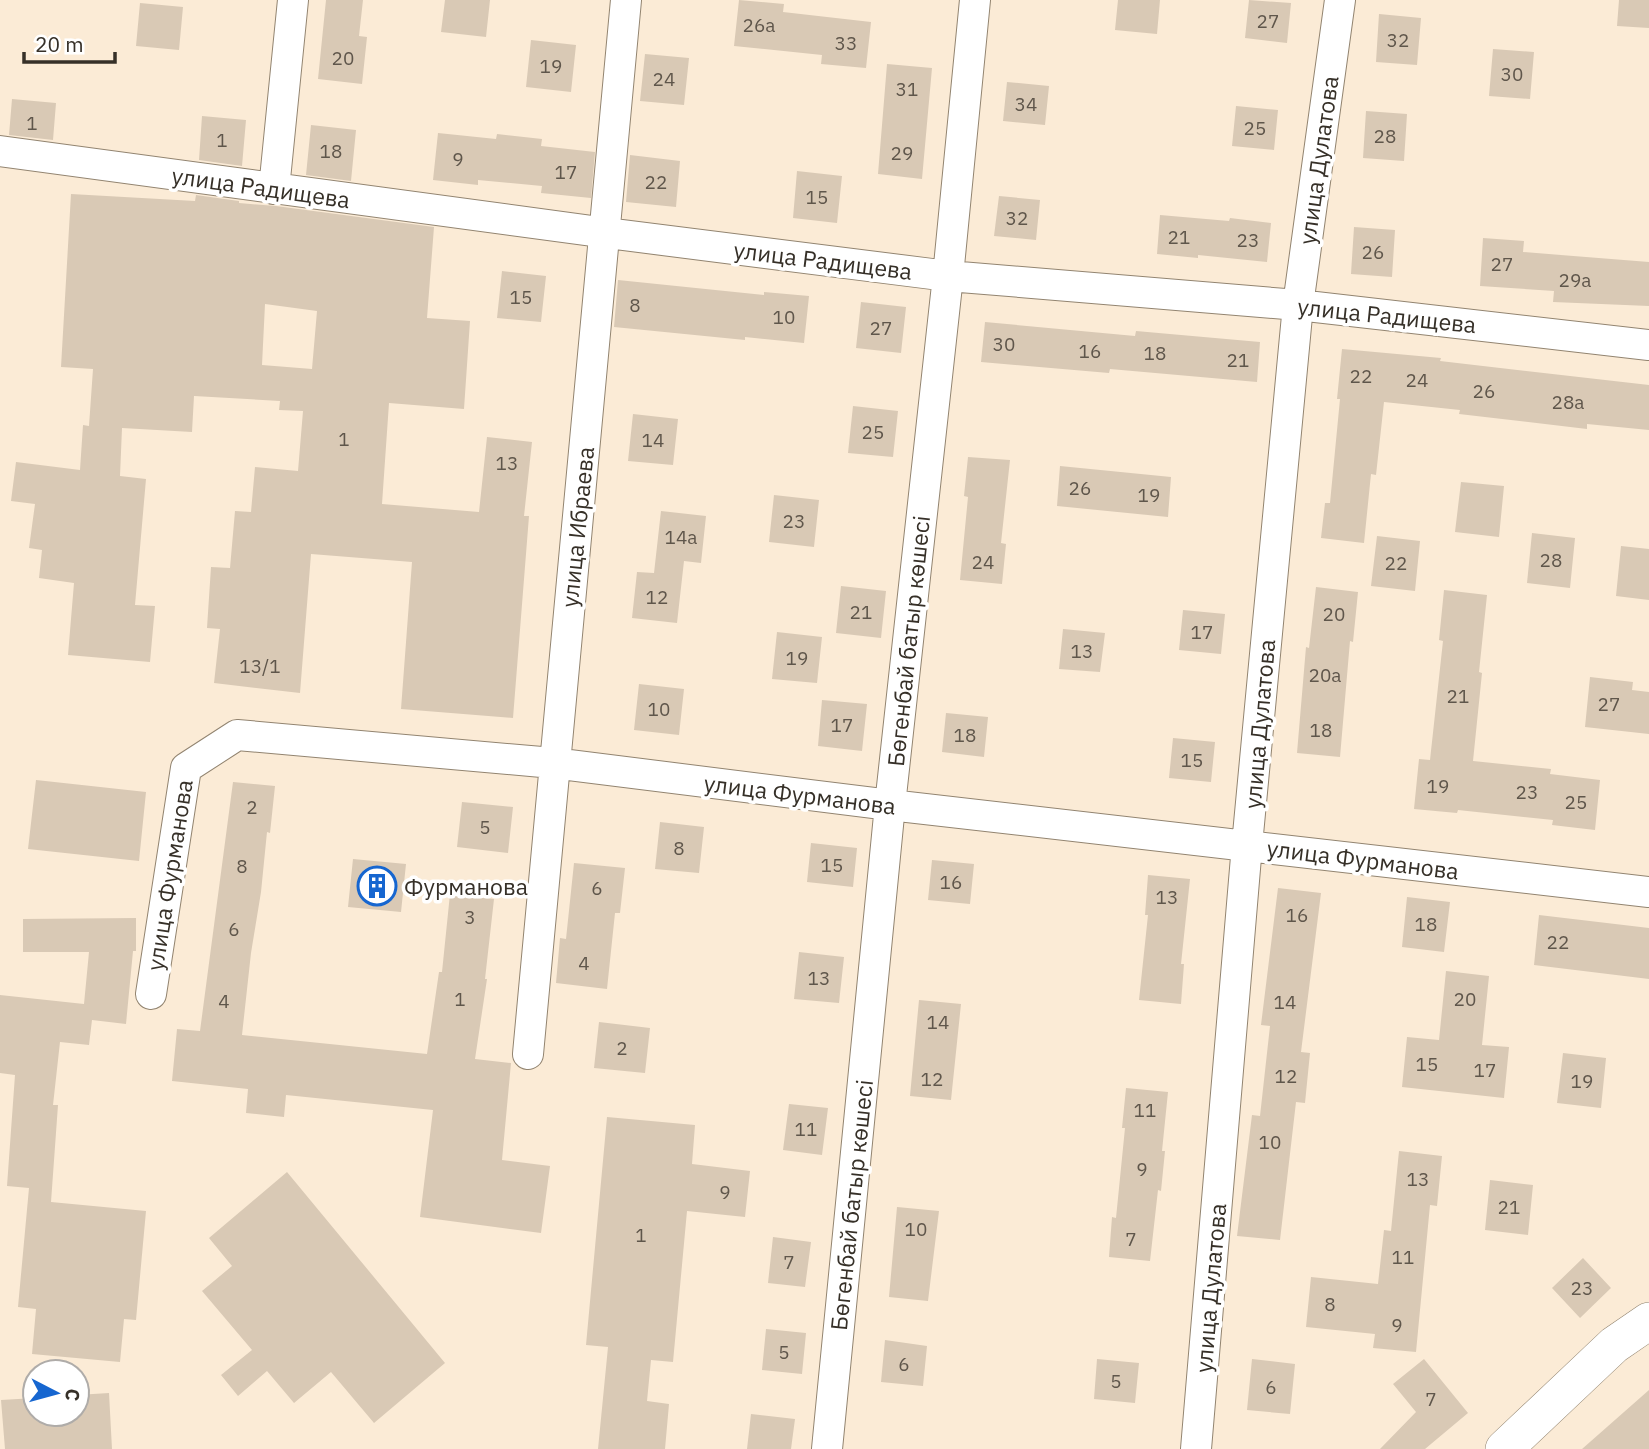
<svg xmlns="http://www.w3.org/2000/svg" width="1649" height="1449" font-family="'IBM Plex Sans',sans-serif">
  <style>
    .building { fill: #d9c9b5; fill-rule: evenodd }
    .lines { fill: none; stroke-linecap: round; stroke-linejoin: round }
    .minor-casing { stroke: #928470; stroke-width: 32 }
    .major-casing { stroke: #928470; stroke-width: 38 }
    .minor { stroke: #fff; stroke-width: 30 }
    .major { stroke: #fff; stroke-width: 37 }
    .labels { text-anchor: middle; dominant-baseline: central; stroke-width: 7; stroke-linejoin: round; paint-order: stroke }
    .number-label { font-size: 19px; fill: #5f564b }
    .street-label { font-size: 23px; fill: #363028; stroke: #fff }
    .poi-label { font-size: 23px; fill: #363028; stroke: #fff; text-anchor: start }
  </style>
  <rect width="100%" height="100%" fill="#fbebd6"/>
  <path class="building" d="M326 0H363L359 36 367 37 362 84 318 79Z
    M445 0H490L486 37 441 32Z
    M739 0 784 4 783 12 871 22 866 68 821 64 822 55 734 46Z
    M1118 0H1160L1157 34 1115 30Z
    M1249 0 1291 3 1287 43 1245 38Z
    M1619 0H1649V28L1617 26Z
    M140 3 183 7 179 50 136 46Z
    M1379 14 1421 18 1417 65 1376 62Z
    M531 40 576 45 571 92 526 87Z
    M1493 49 1534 52 1530 99 1489 96Z
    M645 54 689 58 684 105 640 101Z
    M887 64 932 68 922 179 878 174Z
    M1007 82 1049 86 1045 125 1003 121Z
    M12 99 56 103 53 140 9 135Z
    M1236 106 1278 110 1274 150 1232 146Z
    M1366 111 1407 114 1404 161 1363 158Z
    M202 116 246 120 242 166 199 160Z
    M311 125 356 130 351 181 306 175Z
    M438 133 496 139 497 134 542 139 541 146 595 152 591 198 541 193 542 186 478 180V185L433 180Z
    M630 155 680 161 676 207 626 202Z
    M797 171 842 176 837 223 793 218Z
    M71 194 195 201 196 195 239 201V203L276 206 434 227 427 318 470 321 464 409 389 403 382 504 479 512 487 437 532 442 524 516H529L513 718 401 709 412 562 311 554 300 693 214 683 220 629 207 628 211 567 230 568 235 511 251 512 255 467 298 471 303 411 279 410 280 401 194 396 192 432 122 428 120 476 146 479 135 605 155 606 150 662 68 655 74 583 39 578 42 550 29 548 35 504 11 501 16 462 80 470 83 425 89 426 93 369 61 367ZM265 304 317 311 312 369 262 365Z
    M999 196 1040 200 1036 240 994 236Z
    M1160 215 1229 221 1230 218 1271 223 1267 262 1198 255V258L1157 254Z
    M1354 227 1395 230 1392 277 1351 274Z
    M1483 238 1524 241 1523 252 1649 262V306L1553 302 1554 291 1480 286Z
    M502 271 546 276 541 322 497 318Z
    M618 280 764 295V292L809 296 804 343 745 337V340L614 327Z
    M861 302 906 307 901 353 856 348Z
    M985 322 1135 336 1136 331 1260 342 1257 382 1110 369 1109 373 981 362Z
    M1342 349 1441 358 1440 361 1649 385V430L1587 424V429L1459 414 1460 410 1384 402 1376 475 1371 474 1364 543 1321 538 1325 503H1330L1340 399H1337Z
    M853 406 898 411 893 457 848 453Z
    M633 414 678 419 673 465 628 461Z
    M968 457 1010 460 1001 543 1006 544 1002 584 960 580 968 497 964 496Z
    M1060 466 1171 477 1168 517 1057 506Z
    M1461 482 1504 486 1499 537 1455 532Z
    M774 495 819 500 814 547 769 542Z
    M661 511 706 516 701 563 684 561 677 623 632 618 637 572 654 573Z
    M1532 533 1575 538 1570 588 1527 583Z
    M1377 536 1420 541 1415 591 1371 586Z
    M1621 546 1649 549V600L1616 596Z
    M841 586 886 591 881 638 836 633Z
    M1316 587 1358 592 1353 642 1350 641 1340 757 1297 753 1306 647 1309 648Z
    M1444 590 1487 595 1479 672 1482 673 1473 761 1551 769 1550 774 1600 780 1595 830 1552 825 1553 820 1458 810 1457 813 1414 809 1419 759 1430 760 1443 641 1439 640Z
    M1183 610 1225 614 1221 654 1179 650Z
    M1063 629 1105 633 1100 672 1059 669Z
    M777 632 822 637 817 683 772 679Z
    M1590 677 1633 682 1632 690 1649 692V734L1585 727Z
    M639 684 684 689 679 735 634 730Z
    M822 700 867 704 862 751 818 746Z
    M946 713 988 717 984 757 942 752Z
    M1173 738 1215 742 1211 782 1169 778Z
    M36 780 146 792 139 861 28 849Z
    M233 782 275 786 270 833 267 832 261 892 251 953 242 1035 427 1054 439 972H442L450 894 494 899 485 979H487L475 1059 511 1063 502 1160 550 1166 541 1233 420 1217 433 1110 286 1095 284 1117 246 1113 248 1089 172 1081 177 1029 200 1031Z
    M462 802 513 807 508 853 457 847Z
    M660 822 704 827 699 873 655 869Z
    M811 843 857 848 853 887 807 882Z
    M353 859 406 864 401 912 348 907Z
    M932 860 974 864 970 904 928 900Z
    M574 863 625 868 620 913H615L607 989 556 983 560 938 566 939Z
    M1148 875 1190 879 1181 964H1184L1181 1004 1139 1000 1148 915H1145Z
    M1278 888 1321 893 1301 1052 1310 1053 1305 1103 1296 1102 1280 1240 1237 1236 1252 1115 1260 1116 1270 1026 1261 1025Z
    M1407 897 1450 902 1444 952 1402 947Z
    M1539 915 1649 928V979L1534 965Z
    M136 918V951H133L126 1024 92 1020 89 1045 60 1042 53 1105H58L51 1202 146 1211 136 1320 124 1319 120 1362 32 1354 36 1309 18 1307 29 1188 7 1186 15 1075 0 1073V995L84 1004 89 952H23V919Z
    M799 952 844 957 839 1003 794 999Z
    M1446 971 1489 976 1482 1045 1509 1047 1504 1098 1402 1087 1407 1037 1439 1040Z
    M919 1000 961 1004 951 1100 910 1096Z
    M599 1022 650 1028 645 1073 594 1068Z
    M1563 1053 1606 1058 1601 1108 1557 1103Z
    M1126 1088 1168 1092 1162 1151H1165L1161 1191 1158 1190 1150 1261 1109 1257 1112 1217 1116 1218 1125 1128H1122Z
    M789 1104 828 1108 822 1155 783 1150Z
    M607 1117 695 1125 692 1164 750 1171 745 1217 687 1211 673 1362 651 1360 647 1401 669 1404 665 1449H598L608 1347 586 1345Z
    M1399 1151 1442 1156 1437 1206 1430 1205 1416 1352 1373 1348 1375 1334 1306 1327 1311 1277 1378 1284 1384 1230 1391 1231Z
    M287 1172 445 1363 374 1423 331 1372 294 1403 267 1371 238 1396 221 1375 252 1350 202 1291 232 1266 209 1238Z
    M1490 1180 1533 1185 1528 1235 1485 1230Z
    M897 1207 939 1211 928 1301 889 1297Z
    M773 1237 811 1242 805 1287 768 1283Z
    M1583 1258 1611 1288 1580 1318 1552 1288Z
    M766 1329 806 1333 802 1374 762 1370Z
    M885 1340 927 1346 923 1386 881 1382Z
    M1097 1359 1139 1363 1135 1403 1094 1399Z
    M1252 1359 1295 1364 1290 1414 1247 1410Z
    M1424 1359 1468 1413 1425 1449H1380L1416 1412 1393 1384Z
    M1649 1390V1449H1582Z
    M109 1393 112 1449H5L1 1400 35 1398V1414H77V1395Z
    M751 1414 795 1419 791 1449H747Z"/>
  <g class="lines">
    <defs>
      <path id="minor" d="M0 151 607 233 948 276 1298 305 1649 345
        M274 189 293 0
        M151 994 186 768 237 735 553 763 890 805 1649 892
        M528 1054C558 702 596 352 626 0
        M827 1449 890 805 948 276 975 0
        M1196 1449 1247 845 1298 305 1340 0"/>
      <path id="major" d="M1504 1449 1614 1345 1649 1321"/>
    </defs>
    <use href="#minor" class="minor-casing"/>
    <use href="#major" class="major-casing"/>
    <use href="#minor" class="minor"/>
    <use href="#major" class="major"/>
  </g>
  <defs>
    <symbol id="building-ring" viewBox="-11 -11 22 22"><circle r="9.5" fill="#fff" stroke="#1666d0" stroke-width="1.5"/><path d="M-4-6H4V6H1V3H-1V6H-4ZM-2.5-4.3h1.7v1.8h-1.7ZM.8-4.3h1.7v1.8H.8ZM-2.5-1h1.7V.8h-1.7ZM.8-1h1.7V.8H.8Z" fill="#1666d0"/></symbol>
  </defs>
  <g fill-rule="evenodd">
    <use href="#building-ring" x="355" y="864" width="44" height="44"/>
  </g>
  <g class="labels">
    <g class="number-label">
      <text x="1268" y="21">27</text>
      <text x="759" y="25">26а</text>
      <text x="1398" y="40">32</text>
      <text x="846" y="43">33</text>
      <text x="343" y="58">20</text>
      <text x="551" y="66">19</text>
      <text x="1512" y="74">30</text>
      <text x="664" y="79">24</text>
      <text x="907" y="89">31</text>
      <text x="1026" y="104">34</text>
      <text x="32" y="123">1</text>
      <text x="1255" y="128">25</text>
      <text x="1385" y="136">28</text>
      <text x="222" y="140">1</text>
      <text x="331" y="151">18</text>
      <text x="902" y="153">29</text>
      <text x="458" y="159">9</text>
      <text x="566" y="172">17</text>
      <text x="656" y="182">22</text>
      <text x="817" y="197">15</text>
      <text x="1017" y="218">32</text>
      <text x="1179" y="237">21</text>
      <text x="1248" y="240">23</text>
      <text x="1373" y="252">26</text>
      <text x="1502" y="264">27</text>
      <text x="1575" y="280">29а</text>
      <text x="521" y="297">15</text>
      <text x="635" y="305">8</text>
      <text x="784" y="317">10</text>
      <text x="881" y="328">27</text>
      <text x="1004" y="344">30</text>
      <text x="1090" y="351">16</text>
      <text x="1155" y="353">18</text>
      <text x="1238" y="360">21</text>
      <text x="1361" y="376">22</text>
      <text x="1417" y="380">24</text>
      <text x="1484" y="391">26</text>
      <text x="1568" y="402">28а</text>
      <text x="873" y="432">25</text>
      <text x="344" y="439">1</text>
      <text x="653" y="440">14</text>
      <text x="507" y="463">13</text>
      <text x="1080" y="488">26</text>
      <text x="1149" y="495">19</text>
      <text x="794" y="521">23</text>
      <text x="681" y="537">14а</text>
      <text x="1551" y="560">28</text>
      <text x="983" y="562">24</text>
      <text x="1396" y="563">22</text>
      <text x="657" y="597">12</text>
      <text x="861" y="612">21</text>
      <text x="1334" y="614">20</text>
      <text x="1202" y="632">17</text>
      <text x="1082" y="651">13</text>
      <text x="797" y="658">19</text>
      <text x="260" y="666">13/1</text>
      <text x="1325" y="675">20а</text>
      <text x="1458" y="696">21</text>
      <text x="1609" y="704">27</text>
      <text x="659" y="709">10</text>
      <text x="842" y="725">17</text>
      <text x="1321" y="730">18</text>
      <text x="965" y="735">18</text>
      <text x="1192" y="760">15</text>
      <text x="1438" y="786">19</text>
      <text x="1527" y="792">23</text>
      <text x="1576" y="802">25</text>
      <text x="252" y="807">2</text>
      <text x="485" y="827">5</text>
      <text x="679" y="848">8</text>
      <text x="832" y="865">15</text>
      <text x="242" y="866">8</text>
      <text x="951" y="882">16</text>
      <text x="597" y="888">6</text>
      <text x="1167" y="897">13</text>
      <text x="1297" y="915">16</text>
      <text x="470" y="917">3</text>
      <text x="1426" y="924">18</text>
      <text x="234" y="929">6</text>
      <text x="1558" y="942">22</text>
      <text x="584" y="963">4</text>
      <text x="819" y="978">13</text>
      <text x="460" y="999">1</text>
      <text x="1465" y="999">20</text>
      <text x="224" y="1001">4</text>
      <text x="1285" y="1002">14</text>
      <text x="938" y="1022">14</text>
      <text x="622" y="1048">2</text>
      <text x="1427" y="1064">15</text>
      <text x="1485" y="1070">17</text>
      <text x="1286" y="1076">12</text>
      <text x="932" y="1079">12</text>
      <text x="1582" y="1081">19</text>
      <text x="1145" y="1110">11</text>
      <text x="806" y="1129">11</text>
      <text x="1270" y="1142">10</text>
      <text x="1142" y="1169">9</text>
      <text x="1418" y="1179">13</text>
      <text x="725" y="1192">9</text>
      <text x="1509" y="1207">21</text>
      <text x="916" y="1229">10</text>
      <text x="641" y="1235">1</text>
      <text x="1131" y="1239">7</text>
      <text x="1403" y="1257">11</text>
      <text x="789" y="1262">7</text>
      <text x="1582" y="1288">23</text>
      <text x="1330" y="1304">8</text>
      <text x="1397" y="1325">9</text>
      <text x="784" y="1352">5</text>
      <text x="904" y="1364">6</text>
      <text x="1116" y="1381">5</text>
      <text x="1271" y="1387">6</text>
      <text x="1431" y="1399">7</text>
    </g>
    <g class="street-label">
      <text transform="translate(1318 160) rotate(-82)">улица Дулатова</text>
      <text transform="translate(261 187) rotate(8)">улица Радищева</text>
      <text transform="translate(823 260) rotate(7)">улица Радищева</text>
      <text transform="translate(1387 315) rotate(6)">улица Радищева</text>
      <text transform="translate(577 527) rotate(-84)">улица Ибраева</text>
      <text transform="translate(908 641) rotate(-84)">Бөгенбай батыр көшесі</text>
      <text transform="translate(1259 724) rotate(-85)">улица Дулатова</text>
      <text transform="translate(800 794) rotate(7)">улица Фурманова</text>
      <text transform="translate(1363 859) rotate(7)">улица Фурманова</text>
      <text transform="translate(169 875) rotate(-81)">улица Фурманова</text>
      <text transform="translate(851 1205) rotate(-84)">Бөгенбай батыр көшесі</text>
      <text transform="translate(1210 1288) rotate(-85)">улица Дулатова</text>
    </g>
    <g class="poi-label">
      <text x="404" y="886">Фурманова</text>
    </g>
  </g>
  <g transform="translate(56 1393) rotate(96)"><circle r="33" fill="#ffffff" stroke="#afaca9" stroke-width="2"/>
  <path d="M0-5L12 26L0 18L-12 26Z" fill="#1666d0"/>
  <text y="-10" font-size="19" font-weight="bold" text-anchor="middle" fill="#363028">С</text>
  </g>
  <path d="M24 52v10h91v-10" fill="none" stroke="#363028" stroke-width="3.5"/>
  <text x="35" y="52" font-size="21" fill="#363028" stroke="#ffffff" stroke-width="5" paint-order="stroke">20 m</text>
</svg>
